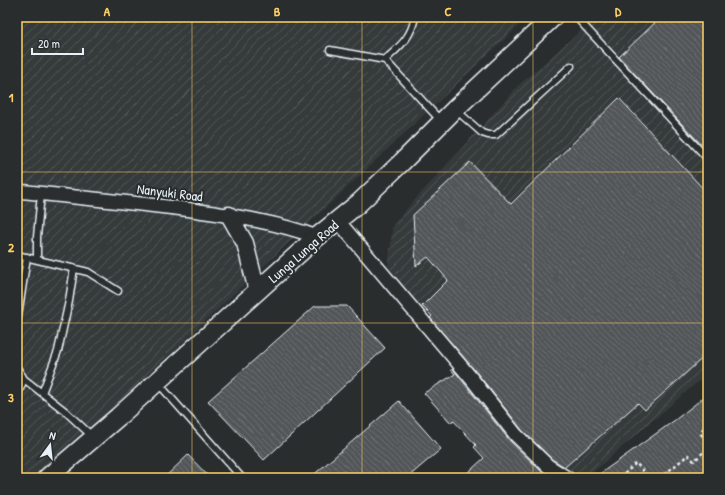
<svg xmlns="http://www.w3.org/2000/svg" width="725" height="495" font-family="'Patrick Hand',sans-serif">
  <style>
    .industrial { fill: url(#industrial-furrows) }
    .building { fill: url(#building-back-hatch); stroke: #e8f1f8 }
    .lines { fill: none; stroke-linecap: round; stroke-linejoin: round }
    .service-casing { stroke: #e8f1f8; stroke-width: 9 }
    .minor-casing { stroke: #e8f1f8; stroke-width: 16 }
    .tertiary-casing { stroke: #e8f1f8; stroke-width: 19 }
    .secondary-casing { stroke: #e8f1f8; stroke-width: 21 }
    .path { stroke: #e8f1f8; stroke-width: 2.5; stroke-dasharray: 3 3; stroke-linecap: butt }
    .service { stroke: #2a2d2e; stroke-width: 6 }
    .minor { stroke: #2a2d2e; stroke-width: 13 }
    .tertiary { stroke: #2a2d2e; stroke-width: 16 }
    .secondary { stroke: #2a2d2e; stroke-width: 18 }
    .grid { fill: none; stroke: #ffd166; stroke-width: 1; stroke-opacity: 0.55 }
    .labels { text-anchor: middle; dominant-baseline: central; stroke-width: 4; stroke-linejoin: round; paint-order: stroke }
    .street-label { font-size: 14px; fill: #e8f1f8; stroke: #2a2d2e }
    .neatline { fill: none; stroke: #ffd166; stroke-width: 1.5 }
    .grid-label { font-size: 13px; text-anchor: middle; font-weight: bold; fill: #ffd166 }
  </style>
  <defs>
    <pattern id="industrial-furrows" width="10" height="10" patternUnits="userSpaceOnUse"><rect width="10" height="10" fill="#363a3b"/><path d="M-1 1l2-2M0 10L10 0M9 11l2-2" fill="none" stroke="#535758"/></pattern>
    <pattern id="building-back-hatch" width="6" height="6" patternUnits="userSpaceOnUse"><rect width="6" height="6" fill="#535759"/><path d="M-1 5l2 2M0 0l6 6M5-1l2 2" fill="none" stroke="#6c7072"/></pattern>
  </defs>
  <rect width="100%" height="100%" fill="#2a2d2e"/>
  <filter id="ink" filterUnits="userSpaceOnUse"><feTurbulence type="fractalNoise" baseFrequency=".025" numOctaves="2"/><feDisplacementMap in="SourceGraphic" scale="8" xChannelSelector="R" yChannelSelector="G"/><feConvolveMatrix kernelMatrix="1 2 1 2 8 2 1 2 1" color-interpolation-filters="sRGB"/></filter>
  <g filter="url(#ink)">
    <path class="industrial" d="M17 17H528L47 470 32 478H17Z
      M596 17H708V373L586 478H570L526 436 421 314 388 266 393 224 518 86Z"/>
    <path class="building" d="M661 17H708V152L619 57Z
      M619 98 708 194V353L645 410 638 403 565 467 553 460 522 430 477 373 430 318 432 316 422 306 448 280 428 257 416 266 413 215 470 162 511 204Z
      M315 306H347L385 348 264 460 208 401Z
      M453 369 510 441 542 472 552 478H462L484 458 474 447 476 445 453 420 451 423 424 393 455 374 451 370Z
      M708 394V478H594L675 420Z
      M399 401 441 449 407 478H310Z
      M188 455 210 478H164Z"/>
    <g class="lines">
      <defs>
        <path id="service" d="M576 17 708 159
          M330 50 385 60 440 120
          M385 60C400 46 411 38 415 17
          M456 110 482 133 488 135H496L571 66
          M17 255 88 272 118 291
          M37 259V237L41 194
          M17 322 27 257
          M17 368 24 379
          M158 383 242 478
          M42 393 58 351 69 301 74 268
          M17 396 24 379 65 411 93 437"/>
        <path id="minor" d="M17 191C75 197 134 203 192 210 234 216 277 222 317 237
          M338 221 471 378 516 435 548 466 567 478"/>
        <path id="tertiary" d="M229 215 245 243 257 291"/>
        <path id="secondary" d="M47 478 118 417 317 237 359 203 402 162 455 109 553 17"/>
      </defs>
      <use href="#service" class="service-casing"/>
      <use href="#minor" class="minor-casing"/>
      <use href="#tertiary" class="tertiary-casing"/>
      <use href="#secondary" class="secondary-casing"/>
      <path class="path" d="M708 425 703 428 701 434 708 442
        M620 478 636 463 649 478
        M660 478 688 455 694 461 708 448"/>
      <use href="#service" class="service"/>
      <use href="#minor" class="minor"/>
      <use href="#tertiary" class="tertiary"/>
      <use href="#secondary" class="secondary"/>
    </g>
  </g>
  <path class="grid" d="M192 17V478M362 17V478M533 17V478M17 172H708M17 323H708"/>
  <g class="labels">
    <g class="street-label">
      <text transform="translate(170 192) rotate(7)">Nanyuki Road</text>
      <text transform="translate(303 251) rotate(-41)">Lunga Lunga Road</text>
    </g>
  </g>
  <rect width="725" height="495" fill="none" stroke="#2a2d2e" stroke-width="44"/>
  <g transform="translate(50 445) rotate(15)" stroke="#2a2d2e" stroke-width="3" paint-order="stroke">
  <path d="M0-3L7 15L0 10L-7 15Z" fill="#e8f1f8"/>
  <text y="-6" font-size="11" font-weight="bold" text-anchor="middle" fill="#e8f1f8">N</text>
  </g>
  <path d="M32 48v6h51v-6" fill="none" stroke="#e8f1f8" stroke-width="2"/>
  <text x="38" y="48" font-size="12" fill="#e8f1f8" stroke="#2a2d2e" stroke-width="3" paint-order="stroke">20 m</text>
  <rect x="22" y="22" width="681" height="451" class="neatline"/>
  <g class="grid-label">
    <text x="107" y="16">A</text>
    <text x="277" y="16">B</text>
    <text x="448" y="16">C</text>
    <text x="618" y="16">D</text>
    <text x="11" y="102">1</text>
    <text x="11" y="252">2</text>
    <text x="11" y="402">3</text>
  </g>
</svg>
